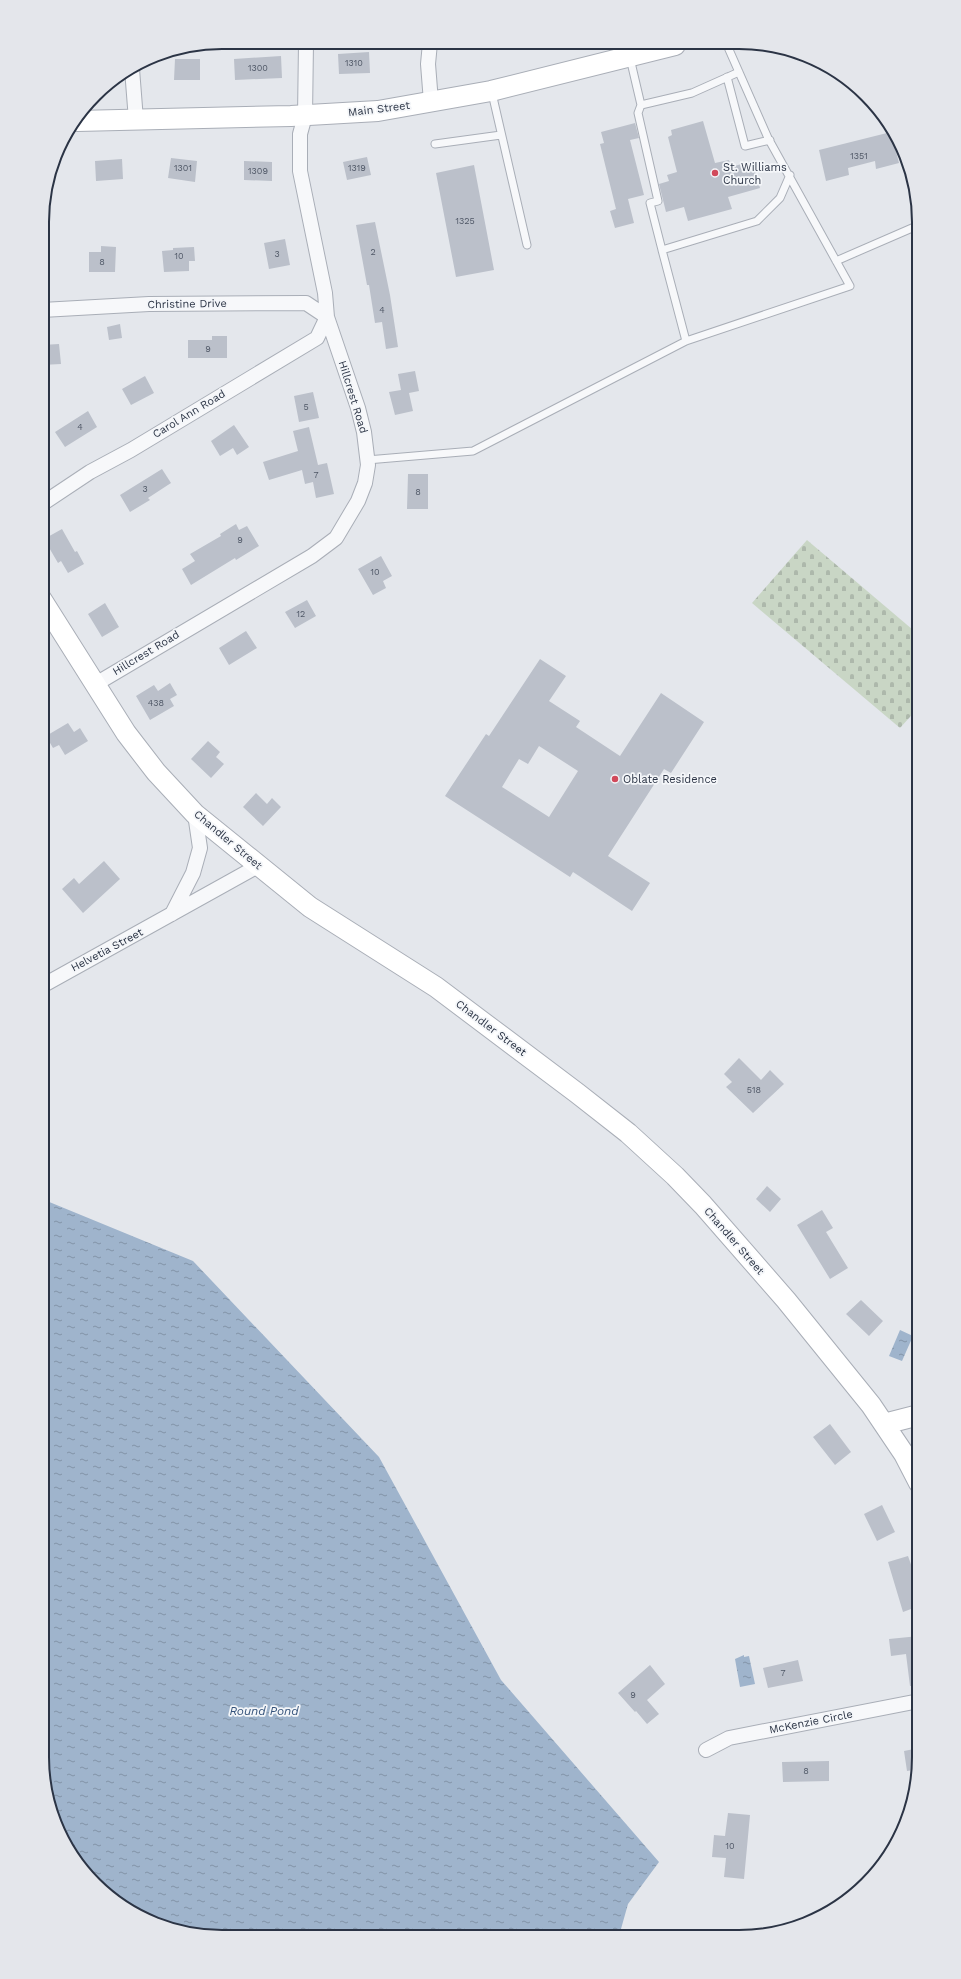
<svg xmlns="http://www.w3.org/2000/svg" width="961" height="1979" font-family="'Work Sans',sans-serif">
  <style>
    .cemetery { fill: url(#cemetery-stones) }
    .water { fill: url(#water-ripples) }
    .building { fill: #bbc0ca; fill-rule: evenodd }
    .lines { fill: none; stroke-linecap: round; stroke-linejoin: round }
    .lane-casing { stroke: #a9aeb7; stroke-width: 9 }
    .street-casing { stroke: #a9aeb7; stroke-width: 16 }
    .secondary-casing { stroke: #a9aeb7; stroke-width: 22 }
    .lane { stroke: #f7f8fa; stroke-width: 7 }
    .street { stroke: #f7f8fa; stroke-width: 14 }
    .secondary { stroke: #fff; stroke-width: 20 }
    .poi-dot { fill: #d1495b; stroke: #f4f6f9; stroke-width: 1.5 }
    .labels { text-anchor: middle; dominant-baseline: central; stroke-width: 3.5; stroke-linejoin: round; paint-order: stroke }
    .number-label { font-size: 9px; fill: #4f5766 }
    .street-label { font-size: 11px; fill: #2b3445; stroke: #f4f6f9 }
    .poi-label { font-size: 11px; fill: #2b3445; stroke: #f4f6f9; text-anchor: start }
    .water-label { font-size: 12px; font-style: italic; fill: #34527a; stroke: #f4f6f9 }
    .rim { fill: none; stroke: #2b3445; stroke-width: 2 }
  </style>
  <defs>
    <pattern id="cemetery-stones" width="16" height="16" patternUnits="userSpaceOnUse"><rect width="16" height="16" fill="#c9d6c5"/><path d="M2 7V4a2 2 0 0 1 4 0v3zM10 15v-3a2 2 0 0 1 4 0v3z" fill="#adb8ab"/></pattern>
    <pattern id="water-ripples" width="26" height="14" patternUnits="userSpaceOnUse"><rect width="26" height="14" fill="#9fb4cc"/><path d="M2 4q2-2 4 0t4 0M15 11q2-2 4 0t4 0" fill="none" stroke="#8293a7"/></pattern>
  </defs>
  <rect width="100%" height="100%" fill="#e4e7ec"/>
  <path class="cemetery" d="M807 540 919 635V707L900 728 752 603Z"/>
  <path class="water" d="M42 1199 193 1261 379 1457 501 1680 659 1862 628 1904 619 1936 187 1934 142 1918 103 1892 72 1857 48 1804 42 1757Z
    M900 1330 913 1336 902 1361 889 1356Z
    M744 1655V1657L749 1656 755 1684 740 1687 735 1659Z"/>
  <path class="building" d="M369 52 370 73 339 74 338 54Z
    M281 56 282 78 235 80 234 59Z
    M175 59H200V80H174Z
    M703 121 715 163 729 160 731 167 752 161 760 188 728 197 732 209 688 221 684 207 666 212 659 184 669 181 667 175 677 172 668 137 672 135 671 130Z
    M635 123 639 138 630 140 644 195 628 199 634 223 615 228 610 211 616 209 600 144 604 143 601 132Z
    M891 132 899 163 876 169 875 161 848 168 849 175 826 181 819 150Z
    M367 157 371 175 347 180 343 162Z
    M171 158 197 161 195 182 168 178Z
    M122 159 123 179 96 181 95 161Z
    M244 161 272 162V181L244 180Z
    M474 165 494 270 456 277 436 173Z
    M375 222 390 295 398 347 386 349 382 322 375 323 369 285H367L356 225Z
    M285 239 290 265 269 269 264 243Z
    M101 246 116 247 115 272H89V252H101Z
    M194 247 195 261H189V271L164 272 162 251 173 250V248Z
    M120 324 122 338 109 340 107 327Z
    M212 336H227V358H188V340H212Z
    M59 344 61 364 42 365V345Z
    M415 371 419 391 409 393 413 411 395 415 389 392 401 390 398 374Z
    M145 376 154 393 131 405 122 389Z
    M313 392 319 418 299 422 294 396Z
    M88 411 97 427 65 447 55 432Z
    M234 425 249 447 237 455 233 448 220 456 211 441Z
    M309 427 318 465 327 463 334 494 316 498 313 482 305 484 302 470 269 480 263 462 298 451 293 431Z
    M162 469 171 483 148 498 150 500 130 512 120 495Z
    M408 474H428V509H407Z
    M236 524 239 530 247 526 259 546 236 560 235 558 191 585 182 569 195 561 190 554 221 536 220 534Z
    M62 529 75 552 77 551 84 564 68 573 61 561 58 563 44 539Z
    M381 556 392 576 383 581 386 588 373 595 358 569Z
    M307 600 316 616 295 628 285 612Z
    M105 603 119 627 102 637 88 614Z
    M246 631 257 648 229 665 219 648Z
    M540 659 566 676 549 701 580 721 576 727 620 756 661 693 704 722 671 773 664 769 608 856 650 883 632 911 573 872 570 877 445 796 486 734 489 736ZM539 746 578 771 549 817 502 787 519 759 528 764Z
    M170 683 177 695 170 699 174 706 150 720 136 696 154 685 158 691Z
    M68 723 74 732 80 728 88 741 65 755 59 745 53 748 46 736Z
    M208 741 220 752 216 757 224 764 211 778 191 759Z
    M256 793 267 804 272 798 281 807 263 826 243 807Z
    M104 861 120 879 83 913 62 889 74 878 79 884Z
    M739 1058 761 1080 770 1070 784 1084 753 1113 726 1087 732 1082 724 1074Z
    M767 1186 781 1199 770 1212 756 1199Z
    M822 1210 833 1228 826 1232 848 1268 830 1279 797 1225Z
    M861 1300 883 1321 869 1336 846 1314Z
    M830 1424 851 1452 835 1465 813 1437Z
    M882 1505 895 1532 877 1541 864 1514Z
    M908 1556 919 1587V1606L903 1612 888 1562Z
    M919 1636V1686H910L906 1654 891 1656 889 1639Z
    M798 1660 803 1681 768 1688 763 1668Z
    M650 1665 665 1684 647 1700 659 1714 647 1724 636 1711 635 1712 618 1693Z
    M919 1748V1769L907 1771 904 1751Z
    M829 1761V1781L783 1782 782 1762Z
    M728 1813 750 1815 744 1879 724 1877 726 1858 712 1857 714 1835 725 1836Z"/>
  <g class="lines">
    <defs>
      <path id="lane" d="M630 58 641 105 692 93 739 72
        M727 77 745 146 770 140
        M492 93 527 245
        M641 105 638 113 658 201 650 203 662 250
        M435 144 501 135
        M42 255H45L44 202
        M836 261 919 225
        M686 341 662 250 757 221 780 198 790 175
        M367 460 473 451 686 341 850 286 768 138 727 45"/>
      <path id="street" d="M430 43 428 64 431 102
        M132 69 136 120
        M42 504 90 472 131 450 317 338 327 317 306 303 149 304 42 310
        M94 685 312 556 336 538 358 501 365 483 368 465 364 432 358 408 327 317 325 293 300 171V134L305 116 306 43
        M172 914 193 873 200 848 195 814
        M42 986 258 866
        M706 1750 729 1738 919 1701"/>
      <path id="secondary" d="M77 121 291 116 378 111 491 91 675 45
        M42 600 126 733 156 772 195 814 310 907 436 987 577 1093 628 1133 675 1176 703 1205 786 1300 871 1405 904 1454 919 1483
        M884 1424 919 1415"/>
    </defs>
    <use href="#lane" class="lane-casing"/>
    <use href="#street" class="street-casing"/>
    <use href="#secondary" class="secondary-casing"/>
    <use href="#lane" class="lane"/>
    <use href="#street" class="street"/>
    <use href="#secondary" class="secondary"/>
  </g>
  <g class="poi-dot">
    <circle cx="715" cy="173" r="4"/>
    <circle cx="615" cy="779" r="4"/>
  </g>
  <g class="labels">
    <g class="number-label">
      <text x="354" y="63">1310</text>
      <text x="258" y="68">1300</text>
      <text x="859" y="156">1351</text>
      <text x="183" y="168">1301</text>
      <text x="357" y="168">1319</text>
      <text x="258" y="171">1309</text>
      <text x="465" y="221">1325</text>
      <text x="373" y="252">2</text>
      <text x="277" y="254">3</text>
      <text x="179" y="256">10</text>
      <text x="102" y="262">8</text>
      <text x="382" y="310">4</text>
      <text x="208" y="349">9</text>
      <text x="306" y="407">5</text>
      <text x="80" y="427">4</text>
      <text x="316" y="475">7</text>
      <text x="145" y="489">3</text>
      <text x="418" y="492">8</text>
      <text x="240" y="540">9</text>
      <text x="375" y="572">10</text>
      <text x="301" y="614">12</text>
      <text x="156" y="703">438</text>
      <text x="754" y="1090">518</text>
      <text x="783" y="1673">7</text>
      <text x="633" y="1695">9</text>
      <text x="806" y="1771">8</text>
      <text x="730" y="1846">10</text>
    </g>
    <g class="street-label">
      <text transform="translate(379 109) rotate(-7)">Main Street</text>
      <text transform="translate(187 304) rotate(-1)">Christine Drive</text>
      <text transform="translate(353 397) rotate(73)">Hillcrest Road</text>
      <text transform="translate(189 414) rotate(-31)">Carol Ann Road</text>
      <text transform="translate(146 653) rotate(-31)">Hillcrest Road</text>
      <text transform="translate(228 840) rotate(40)">Chandler Street</text>
      <text transform="translate(107 950) rotate(-28)">Helvetia Street</text>
      <text transform="translate(491 1028) rotate(37)">Chandler Street</text>
      <text transform="translate(734 1241) rotate(49)">Chandler Street</text>
      <text transform="translate(811 1722) rotate(-11)">McKenzie Circle</text>
    </g>
    <g class="poi-label">
      <text x="723" y="167">St. Williams<tspan x="723" dy="13">Church</tspan></text>
      <text x="623" y="779">Oblate Residence</text>
    </g>
    <g class="water-label">
      <text x="264" y="1711">Round Pond</text>
    </g>
  </g>
  <path d="M0 0H961V1979H0ZM222 49H739A173 173 0 0 1 912 222V1757A173 173 0 0 1 739 1930H222A173 173 0 0 1 49 1757V222A173 173 0 0 1 222 49Z" fill="#e4e6eb" fill-rule="evenodd"/>
  <path class="rim" d="M222 49H739A173 173 0 0 1 912 222V1757A173 173 0 0 1 739 1930H222A173 173 0 0 1 49 1757V222A173 173 0 0 1 222 49Z"/>
</svg>
